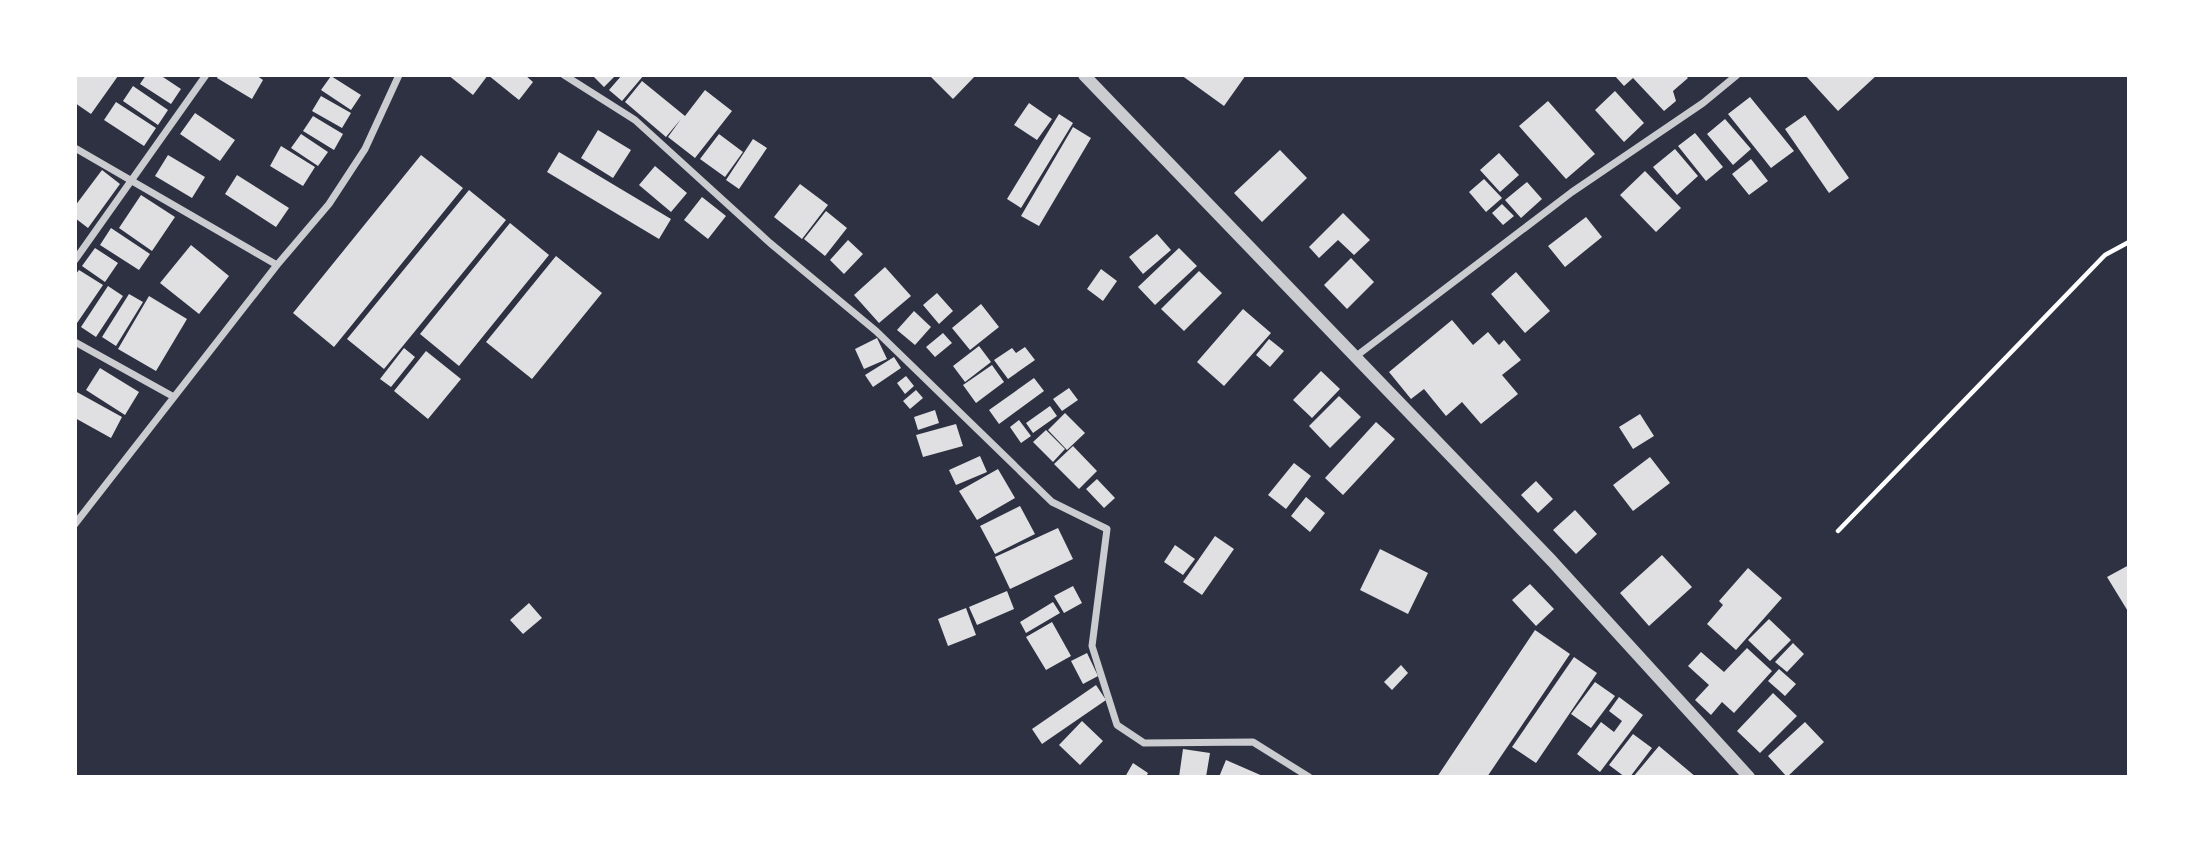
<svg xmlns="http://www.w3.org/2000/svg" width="2204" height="852" font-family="Bitter,serif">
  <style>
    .building { fill: #e0e0e3 }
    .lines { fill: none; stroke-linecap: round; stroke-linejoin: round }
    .path { stroke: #fff; stroke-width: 4.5 }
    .minor { stroke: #caccd0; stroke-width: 7 }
    .tertiary { stroke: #caccd0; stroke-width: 12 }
  </style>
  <rect width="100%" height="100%" fill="#2d3142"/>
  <path class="building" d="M75 75H117L118 76 91 114 75 103Z
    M146 75H160L181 89 171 104 140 84Z
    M218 75H256L263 80 252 99 217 78Z
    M448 75H525L533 82 519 100 488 75 473 95Z
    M592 75H616L604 87Z
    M622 75H644L622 101 609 90Z
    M929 75H976L953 99Z
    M1181 75H1246L1224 106Z
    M1614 75H1685L1688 78 1673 91 1676 101 1664 111 1633 78 1624 86Z
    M1805 75H1877L1838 111Z
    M331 76 361 95 351 110 321 90Z
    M642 81 685 116 705 90 732 111 695 158 668 137 681 119 666 137 625 102Z
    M133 86 168 110 158 125 123 101Z
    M1615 91 1644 123 1624 142 1595 110Z
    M321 96 351 113 342 128 312 111Z
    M1750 97 1794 151 1771 168 1728 114Z
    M1548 101 1595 154 1566 179 1519 126Z
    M116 102 156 128 144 146 104 120Z
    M1029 103 1052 119 1037 140 1014 125Z
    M195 113 235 140 220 161 180 134Z
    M1059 114 1073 123 1021 208 1007 199Z
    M1805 115 1849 178 1829 193 1785 129Z
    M313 116 343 134 334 150 303 131Z
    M1725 119 1751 149 1733 165 1707 134Z
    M1073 127 1091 138 1039 226 1021 216Z
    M598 130 631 150 613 178 581 158Z
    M1695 133 1723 167 1706 181 1678 146Z
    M301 134 328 152 318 166 291 148Z
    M719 134 743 152 725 177 700 159Z
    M753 139 767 148 739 189 726 180Z
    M281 146 315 167 303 186 270 166Z
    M1675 149 1698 176 1677 195 1653 167Z
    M1280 150 1307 178 1262 222 1234 193Z
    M559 152 671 219 659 239 547 172Z
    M1499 153 1519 175 1500 192 1480 170Z
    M168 155 205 177 192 198 155 176Z
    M421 155 463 188 334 347 293 313Z
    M1751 159 1768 181 1749 195 1732 174Z
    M655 166 687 193 671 212 639 185Z
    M102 170 120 184 88 228 75 218V206Z
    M1645 171 1681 208 1656 232 1620 195Z
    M237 175 289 208 276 227 225 194Z
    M1484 179 1502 198 1486 212 1469 192Z
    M1527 182 1542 199 1521 218 1505 200Z
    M800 184 828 205 802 239 774 217Z
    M469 190 506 220 384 369 347 339Z
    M141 195 175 217 152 251 119 228Z
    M702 197 726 216 708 239 684 220Z
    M1502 204 1514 216 1503 225 1492 213Z
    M826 211 847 228 825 256 804 239Z
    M1343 213 1370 240 1354 255 1338 240 1319 258 1309 247Z
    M1586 217 1602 237 1565 267 1548 246Z
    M510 223 549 255 459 366 420 334Z
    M111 228 150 254 139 270 100 245Z
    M1157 234 1171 250 1143 274 1129 257Z
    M848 240 863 254 844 274 830 260Z
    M191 245 229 276 199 314 160 283Z
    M95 248 118 263 105 282 82 266Z
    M1179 248 1197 266 1155 305 1138 287Z
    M556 256 602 293 532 379 486 342Z
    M1351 258 1374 282 1347 309 1324 285Z
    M885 267 911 296 879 323 854 295Z
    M1101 269 1117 281 1103 301 1087 289Z
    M79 270 103 285 75 326V275Z
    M1199 271 1222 293 1184 331 1161 309Z
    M1516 272 1550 311 1525 333 1491 294Z
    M108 286 123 296 96 337 81 327Z
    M937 293 953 311 939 324 923 305Z
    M129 294 143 302 116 346 102 337Z
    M149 296 187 319 156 371 118 349Z
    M981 304 999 327 970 350 952 328Z
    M1243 309 1271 333 1224 386 1197 362Z
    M914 311 931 327 915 345 897 330Z
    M1452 320 1473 345 1488 332 1499 345 1504 340 1521 360 1502 375 1518 394 1481 424 1462 402 1446 416 1424 389 1411 399 1389 372Z
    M943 333 952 343 935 357 926 347Z
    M877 338 887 359 864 369 855 349Z
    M1269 339 1284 351 1270 367 1256 355Z
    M979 346 991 362 965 382 953 366Z
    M1025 347 1035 360 1008 379 994 360 1012 348 1016 353Z
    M404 348 415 357 391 387 380 379Z
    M426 351 461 379 428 419 394 391Z
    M894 357 901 368 873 387 865 375Z
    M992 365 1004 382 976 403 963 385Z
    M100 368 139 392 125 415 86 390Z
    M1321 371 1340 389 1312 418 1293 400Z
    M906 376 914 386 905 394 897 383Z
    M1034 378 1044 391 999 424 989 410Z
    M1069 388 1078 400 1062 411 1053 399Z
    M916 390 923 398 910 409 903 401Z
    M75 391 122 417 111 438 75 418Z
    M1339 396 1361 417 1330 448 1309 426Z
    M1050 406 1057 416 1033 433 1026 423Z
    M935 410 939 423 918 430 914 417Z
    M1065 413 1085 433 1067 450 1048 430Z
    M1640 414 1654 436 1633 449 1619 427Z
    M1019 420 1031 436 1021 443 1010 427Z
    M1376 422 1395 439 1343 495 1325 478Z
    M956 424 963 446 923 457 916 435Z
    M1046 430 1065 449 1053 462 1033 442Z
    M1073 446 1097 471 1079 489 1054 464Z
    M980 456 987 472 956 485 949 470Z
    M1650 457 1670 483 1633 511 1613 485Z
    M1294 463 1311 476 1286 509 1268 495Z
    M998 469 1015 498 977 520 959 491Z
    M1097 479 1115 498 1104 508 1086 489Z
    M1536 481 1553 499 1538 513 1521 495Z
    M1306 497 1325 513 1310 532 1291 516Z
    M1020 506 1035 534 995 554 980 526Z
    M1575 510 1597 534 1576 554 1553 530Z
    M1058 528 1073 559 1010 589 995 557Z
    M1215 536 1234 549 1202 595 1183 582Z
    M1175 545 1195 559 1183 575 1164 562Z
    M1380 549 1428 573 1408 614 1360 590Z
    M1662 555 1692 587 1649 626 1620 593Z
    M2129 565V613L2107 577Z
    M1748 568 1782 598 1736 650 1707 624 1723 605 1719 601Z
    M1530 584 1554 609 1536 626 1512 600Z
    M1073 586 1082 603 1064 613 1054 596Z
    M1007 591 1014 609 977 625 969 607Z
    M1053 602 1060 613 1026 633 1020 622Z
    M529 603 542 618 523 634 510 620Z
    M966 608 976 635 948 646 938 619Z
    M1769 619 1791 640 1770 661 1748 640Z
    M1052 622 1071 656 1046 670 1026 637Z
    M1535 630 1570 654 1487 777H1437Z
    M1793 643 1804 654 1787 672 1775 662Z
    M1747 648 1772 671 1734 713 1722 702 1711 715 1695 700 1709 685 1688 666 1701 652 1724 672Z
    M1087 653 1098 676 1083 684 1071 661Z
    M1574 657 1597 673 1536 763 1512 747Z
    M1401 665 1408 673 1392 690 1384 682Z
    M1779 669 1796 684 1785 696 1768 681Z
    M1595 682 1615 696 1591 728 1571 714Z
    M1096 685 1106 700 1042 744 1032 729Z
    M1773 693 1797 716 1760 753 1737 731Z
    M1619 697 1643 715 1600 772 1577 754 1601 722 1614 732 1622 721 1609 711Z
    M1082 721 1103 741 1080 765 1059 745Z
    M1805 722 1824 742 1787 777 1768 756Z
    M1633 734 1652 748 1630 777H1625L1609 765Z
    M1659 746 1696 777H1633Z
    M1183 749 1210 753 1206 777H1179Z
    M1226 760 1265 777H1219Z
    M1133 763 1148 773 1146 777H1125Z"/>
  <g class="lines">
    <path class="path" d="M1838 531 2105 255 2129 242"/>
    <path class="minor" d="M564 75 635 120 770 243 876 331 1052 502 1107 529 1092 646 1117 725 1144 743 1253 742 1309 777
      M75 148 277 265
      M75 260 206 75
      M75 342 174 397
      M1355 357 1572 192 1703 103 1737 75
      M75 524 277 265 329 204 365 149 399 75"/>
    <path class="tertiary" d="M1084 75 1552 561 1749 777"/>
  </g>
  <rect width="2204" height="852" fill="none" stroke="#ffffff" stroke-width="154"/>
</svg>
